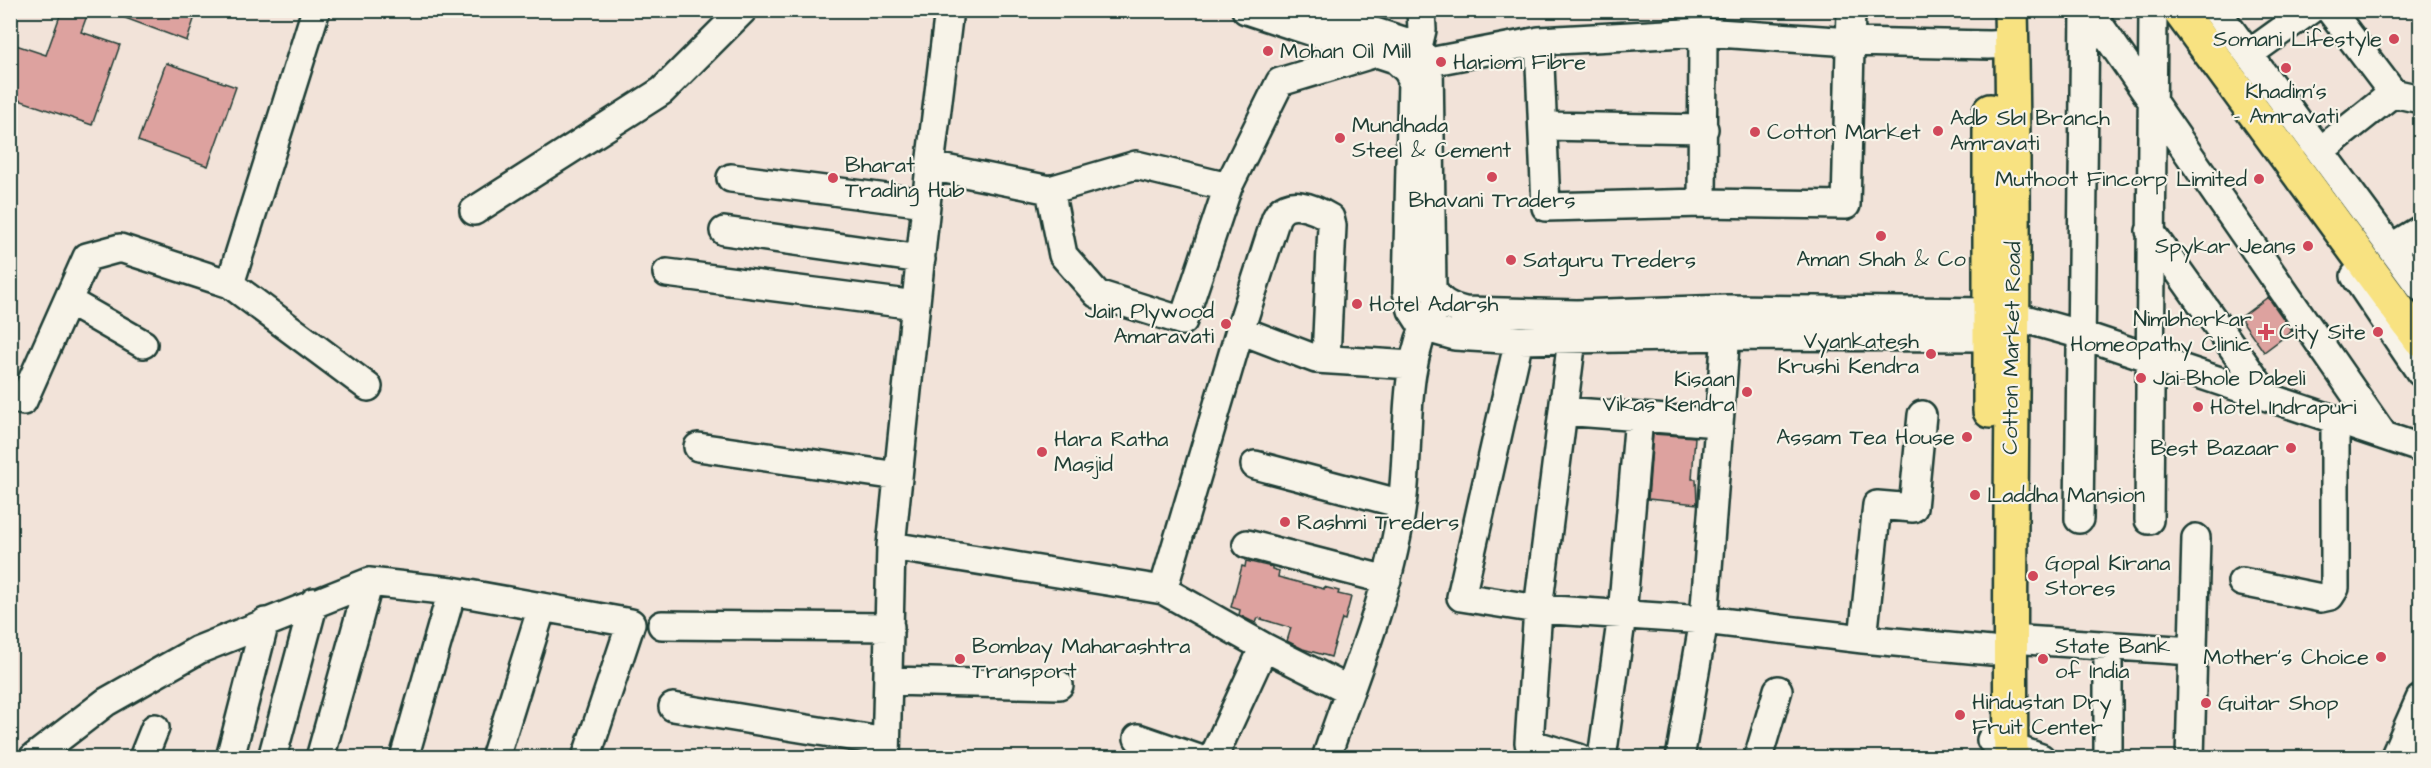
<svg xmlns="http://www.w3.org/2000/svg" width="2431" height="768" font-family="'Architects Daughter',sans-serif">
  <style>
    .building { fill: #dda29f; stroke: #1f3d34; stroke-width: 1.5 }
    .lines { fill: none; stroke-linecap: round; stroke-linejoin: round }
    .minor-casing { stroke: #1f3d34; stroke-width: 32 }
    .major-casing { stroke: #1f3d34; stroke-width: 38 }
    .minor { stroke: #f7f3e8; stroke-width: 27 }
    .major { stroke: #f8e281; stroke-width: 33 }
    .poi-dot { fill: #d1495b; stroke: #f7f3e8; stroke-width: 2 }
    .labels { text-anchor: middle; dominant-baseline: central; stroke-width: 4.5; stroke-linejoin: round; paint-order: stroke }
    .poi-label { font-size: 22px; fill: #1f3d34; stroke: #f7f3e8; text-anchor: start }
    .street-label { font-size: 22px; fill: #1f3d34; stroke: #f7f3e8 }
  </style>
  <rect width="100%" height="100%" fill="#f2e3d9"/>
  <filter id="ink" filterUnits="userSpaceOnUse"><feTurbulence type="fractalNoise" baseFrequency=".0167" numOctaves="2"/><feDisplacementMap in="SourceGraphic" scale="12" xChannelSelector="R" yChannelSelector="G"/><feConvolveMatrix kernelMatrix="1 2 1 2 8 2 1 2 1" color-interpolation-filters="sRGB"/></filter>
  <g filter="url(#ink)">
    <path class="building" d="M62 10H89L81 32 120 45 92 125 10 97V43L46 55Z
      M109 10H197L187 41 109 12Z
      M166 63 236 87 208 166 138 141Z
      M2268 297 2292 331 2264 352 2240 318Z
      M1653 434 1695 437 1692 479H1696L1697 504 1648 499Z
      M1246 561 1272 567V569L1279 571 1278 577 1324 589V587L1339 591 1338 594 1351 597 1345 620 1342 619 1331 657 1303 649 1287 641 1291 628 1258 618 1256 623 1251 621 1239 615 1240 610 1231 607 1242 566 1245 567Z"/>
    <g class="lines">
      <defs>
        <path id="minor" d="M1246 10 1395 59 1407 70 1412 79 1407 292 1412 310 1423 327 1455 336 1519 340 1725 336 1990 337 2011 335
          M1306 10 1413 44 1429 62 1432 288C1440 303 1449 307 1465 311L1577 314 1728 309 1990 312 2014 316 2082 335 2420 448
          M2089 10 2384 436
          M2216 10 2420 287
          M1539 41 1546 207 1702 203 1846 205 1851 10
          M1404 54 1418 47 1422 30 1421 10
          M2249 54 2310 10
          M1414 67 1429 62 1539 41 1703 32 1851 42 1989 45 2012 44
          M2393 93 2420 99
          M1544 126 1704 129
          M2320 151 2393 93 2330 10
          M930 166 1050 190 1063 255 1097 294 1183 321 1228 187 1280 82 1379 52
          M731 178 926 203
          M1050 190 1136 165 1228 187
          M1702 203 1703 32
          M474 211 662 91 743 10
          M724 231 921 259
          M2150 231 2268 397
          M2392 247 2420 230
          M667 273 916 305
          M2355 276 2420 372
          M230 284 316 10
          M68 301 143 344
          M1240 330 1316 359 1412 365
          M1572 339 1538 609 1529 743 1579 758
          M1519 340 1461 597 1538 609 1704 620 1863 639 1991 651
          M23 401 87 257 120 248 230 284 368 387
          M1563 411 1718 423
          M698 447 898 476
          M1255 465 1402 504
          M2079 519 2085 10
          M2149 520 2153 10
          M1247 544 1387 580
          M891 546 1163 590 1240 330 1276 218C1286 196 1314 208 1330 218L1332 226 1326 359
          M2242 582 2321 598 2330 596 2335 588V419
          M1163 590 1264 647
          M662 625 890 627
          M1863 639 1877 505 1913 508 1922 415
          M2011 639 2192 651
          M889 681 1059 685
          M673 707 886 742
          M1138 738 1196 758
          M1991 740 2041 758
          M33 758 106 702 198 650 369 582 452 591 631 623 586 758
          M143 758 155 728
          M230 758 265 622
          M272 758 314 602
          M320 758 369 582
          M404 758 452 591
          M495 758 542 607
          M886 758 891 546 930 166 949 10
          M1213 758 1264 647 1349 690
          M1326 758C1354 675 1391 591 1402 504 1411 440 1400 369 1432 311
          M1602 758 1622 615 1639 417
          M1680 758 1704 620 1727 320
          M1758 758 1778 690
          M2108 758V646
          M2190 758 2196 538
          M2394 758 2420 699"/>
        <path id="major" d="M2011 10C2017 260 2008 508 2011 758
          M2179 10 2420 339
          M1990 111V411"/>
      </defs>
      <use href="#minor" class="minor-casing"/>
      <use href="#major" class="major-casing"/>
      <use href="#minor" class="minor"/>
      <use href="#major" class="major"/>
    </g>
  </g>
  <g class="poi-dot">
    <circle cx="2394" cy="39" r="6"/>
    <circle cx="1268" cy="51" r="6"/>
    <circle cx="1441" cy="62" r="6"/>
    <circle cx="2286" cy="68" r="6"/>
    <circle cx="1938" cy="131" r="6"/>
    <circle cx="1755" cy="132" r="6"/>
    <circle cx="1340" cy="138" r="6"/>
    <circle cx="1492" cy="177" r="6"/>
    <circle cx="833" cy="178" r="6"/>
    <circle cx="2259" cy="179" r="6"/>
    <circle cx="1881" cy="236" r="6"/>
    <circle cx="2308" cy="246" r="6"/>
    <circle cx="1511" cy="260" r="6"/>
    <circle cx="1357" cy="304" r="6"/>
    <circle cx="1226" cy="324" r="6"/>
    <path d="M2263 323h6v6h6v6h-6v6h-6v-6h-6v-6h6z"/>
    <circle cx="2378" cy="332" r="6"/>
    <circle cx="1931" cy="354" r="6"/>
    <circle cx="2141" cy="378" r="6"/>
    <circle cx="1747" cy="392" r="6"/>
    <circle cx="2198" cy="407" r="6"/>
    <circle cx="1967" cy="437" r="6"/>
    <circle cx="2291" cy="448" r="6"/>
    <circle cx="1042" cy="452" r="6"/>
    <circle cx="1975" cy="495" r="6"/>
    <circle cx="1285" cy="522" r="6"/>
    <circle cx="2033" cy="576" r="6"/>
    <circle cx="2381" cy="657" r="6"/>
    <circle cx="960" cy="659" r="6"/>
    <circle cx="2043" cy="659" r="6"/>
    <circle cx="2206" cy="703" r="6"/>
    <circle cx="1960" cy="715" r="6"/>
  </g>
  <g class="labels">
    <g class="poi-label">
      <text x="2382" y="39" text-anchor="end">Somani Lifestyle</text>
      <text x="1280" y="51">Mohan Oil Mill</text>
      <text x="1453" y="62">Hariom Fibre</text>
      <text x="2286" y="91" text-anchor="middle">Khadim's<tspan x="2286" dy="25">- Amravati</tspan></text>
      <text x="1950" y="118">Adb SbI Branch<tspan x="1950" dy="25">Amravati</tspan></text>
      <text x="1352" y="125">Mundhada<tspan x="1352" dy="25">Steel &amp; Cement</tspan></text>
      <text x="1767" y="132">Cotton Market</text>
      <text x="845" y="165">Bharat<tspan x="845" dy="25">Trading Hub</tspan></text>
      <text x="2247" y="179" text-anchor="end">Muthoot Fincorp Limited</text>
      <text x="1492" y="200" text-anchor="middle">Bhavani Traders</text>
      <text x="2296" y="246" text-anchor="end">Spykar Jeans</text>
      <text x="1881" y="259" text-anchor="middle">Aman Shah &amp; Co</text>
      <text x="1523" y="260">Satguru Treders</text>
      <text x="1369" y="304">Hotel Adarsh</text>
      <text x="1214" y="311" text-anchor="end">Jain Plywood<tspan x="1214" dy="25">Amaravati</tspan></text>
      <text x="2252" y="319" text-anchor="end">Nimbhorkar<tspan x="2252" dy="25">Homeopathy Clinic</tspan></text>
      <text x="2366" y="332" text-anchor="end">City Site</text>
      <text x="1919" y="341" text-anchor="end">Vyankatesh<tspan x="1919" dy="25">Krushi Kendra</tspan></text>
      <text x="2153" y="378">Jai-Bhole Dabeli</text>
      <text x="1735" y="379" text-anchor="end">Kisaan<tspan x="1735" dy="25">Vikas Kendra</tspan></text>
      <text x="2210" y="407">Hotel Indrapuri</text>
      <text x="1955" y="437" text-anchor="end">Assam Tea House</text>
      <text x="1054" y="439">Hara Ratha<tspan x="1054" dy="25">Masjid</tspan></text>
      <text x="2279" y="448" text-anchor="end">Best Bazaar</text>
      <text x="1987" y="495">Laddha Mansion</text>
      <text x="1297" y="522">Rashmi Treders</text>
      <text x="2045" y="563">Gopal Kirana<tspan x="2045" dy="25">Stores</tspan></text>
      <text x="972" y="646">Bombay Maharashtra<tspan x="972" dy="25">Transport</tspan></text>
      <text x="2055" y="646">State Bank<tspan x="2055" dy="25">of India</tspan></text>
      <text x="2369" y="657" text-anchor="end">Mother's Choice</text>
      <text x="1972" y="702">Hindustan Dry<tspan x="1972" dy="25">Fruit Center</tspan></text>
      <text x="2218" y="703">Guitar Shop</text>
    </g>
    <g class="street-label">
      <text transform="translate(2012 348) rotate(-89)">Cotton Market Road</text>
    </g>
  </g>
  <rect width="2431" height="768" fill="none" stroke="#f7f3e8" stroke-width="36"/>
  <rect x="18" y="18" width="2395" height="732" fill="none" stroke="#1f3d34" stroke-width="2" filter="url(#ink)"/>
</svg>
